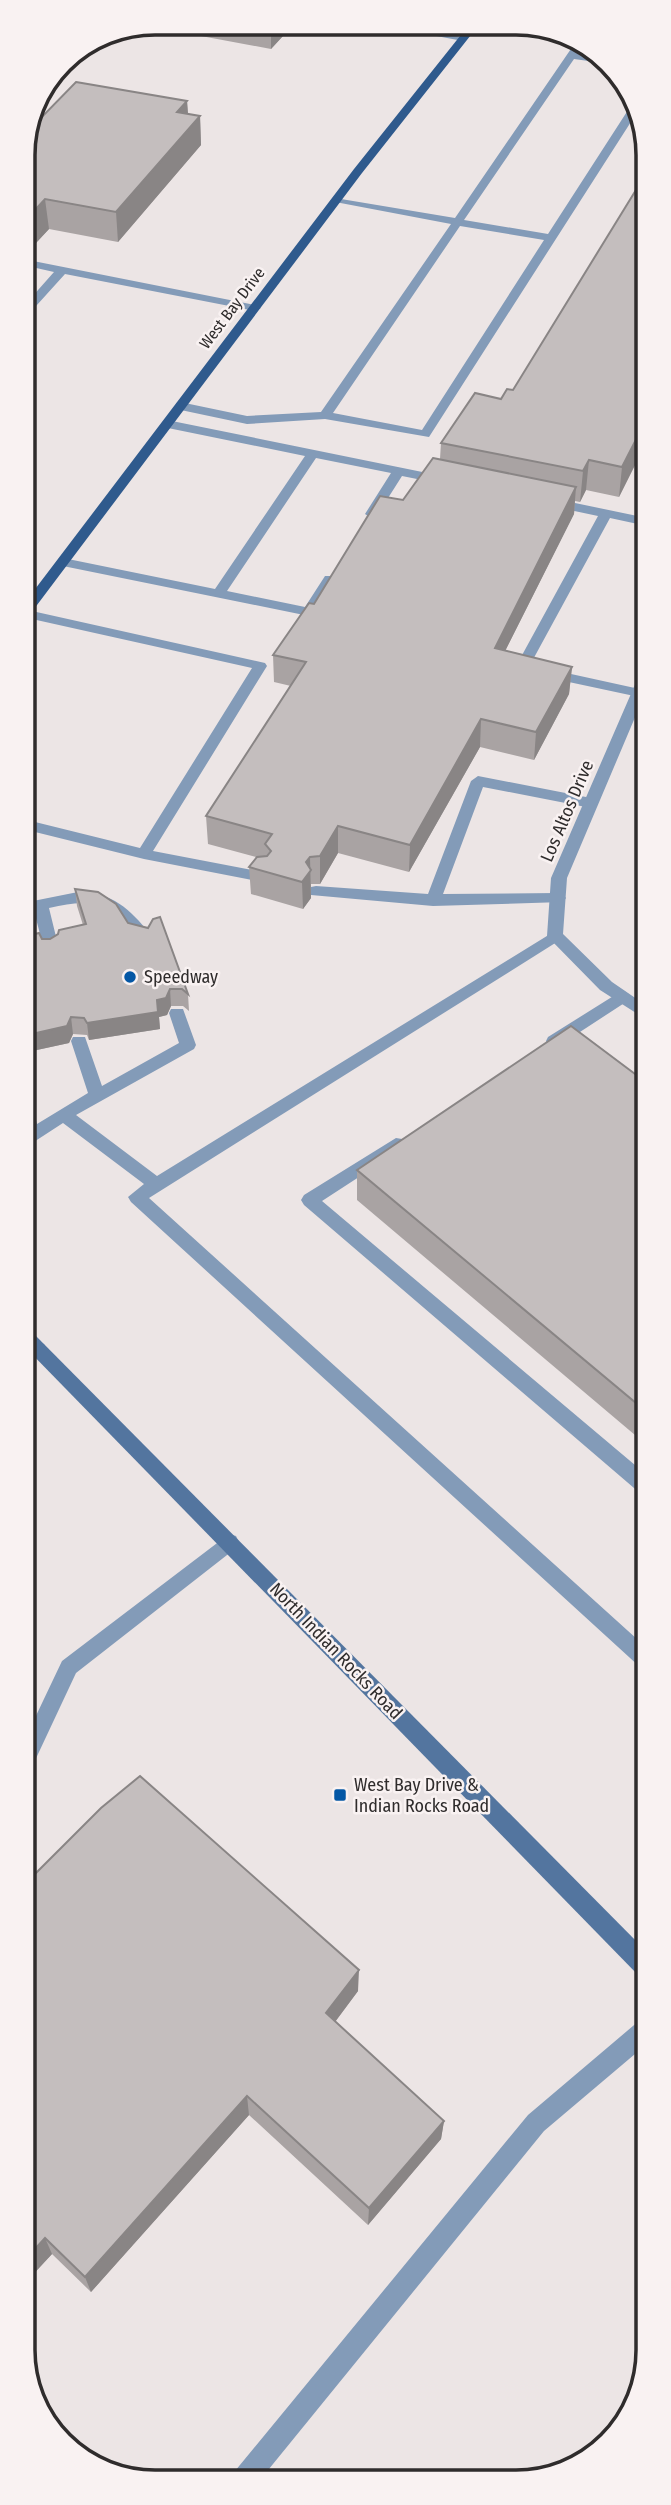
<svg xmlns="http://www.w3.org/2000/svg" width="671" height="2505" font-family="'Fira Sans Condensed',sans-serif">
  <style>
    .lines { fill: none; stroke-linecap: round; stroke-linejoin: round }
    .lane { fill: #839bb8; fill-rule: evenodd }
    .street { fill: #839bb8; fill-rule: evenodd }
    .secondary { fill: #53759f; fill-rule: evenodd }
    .primary { fill: #2f5a8d; fill-rule: evenodd }
    .wall { fill: #a9a3a3 }
    .shaded-wall { fill: #898585 }
    .building { fill: #c4bebe; stroke: #898585; stroke-width: 2 }
    .poi-dot { fill: #0457a5; stroke: #f9f2f2; stroke-width: 2.5 }
    .labels { text-anchor: middle; dominant-baseline: central; stroke-width: 5; stroke-linejoin: round; paint-order: stroke }
    .far-street-label { font-size: 16px; fill: #2f2c2c; stroke: #f9f2f2 }
    .street-label { font-size: 18px; fill: #2f2c2c; stroke: #f9f2f2 }
    .poi-label { font-size: 18px; fill: #2f2c2c; stroke: #f9f2f2; text-anchor: start }
    .rim { fill: none; stroke: #2f2c2c; stroke-width: 3.5 }
  </style>
  <rect width="100%" height="100%" fill="#ece5e5"/>
  <g class="lines">
    <path class="lane" d="M378 25 404 26 468 38 463 41Z
      M575 43 582 47 578 54 599 58 610 64 574 59 464 220 548 234 630 107 633 106 636 114 429 437 325 419 247 424 176 409V403L180 402 247 416 321 412 451 224 330 201 335 198 455 218ZM460 226 544 240 422 430 333 413Z
      M23 259 255 305 261 308 255 311 65 274 27 316 23 317V307L54 272 23 265Z
      M167 420 442 476 448 480 442 484 402 476 376 517 371 518 365 514 391 473 316 458 227 591 305 607 325 576H335L337 579 314 615 309 616 58 565V559L63 558 215 589 305 456 163 427V421Z
      M551 498 647 518V526L610 518 530 665 644 690V696L639 697 522 672 515 668 598 516 546 505V499Z
      M23 609 265 663 267 666 153 851 262 872 270 877 267 881 262 882 144 859 23 829V819L140 848 252 668 23 617Z
      M478 776 591 798 598 803 591 808 483 787 443 894 558 893 563 894 566 898 563 902 433 906 311 895 308 891 311 887 316 886 428 894 471 781Z
      M78 892C112 892 130 909 150 934L153 938 150 942H140C110 904 96 897 49 908L59 949 51 954 45 953 34 911 23 913V903Z
      M555 931 560 932 563 936 560 940 149 1198 648 1649V1671L641 1668 131 1202 128 1197 144 1184 63 1123 23 1149V1096L31 1102 37 1124 88 1093 71 1041 73 1037H85L102 1086 179 1043 169 1013 171 1009H183L196 1045 194 1049 76 1115 157 1176Z
      M623 990 631 996 629 1000 560 1045H548L546 1041 548 1037Z
      M396 1138 402 1139 404 1144 402 1149 322 1201 648 1476V1496L641 1494 304 1205 301 1200 304 1195Z
      M38 1342 44 1344 47 1349 44 1354 24 1365V1349Z
      M229 1534 236 1536 239 1542 236 1548 76 1673 31 1769 24 1772V1741L62 1661Z
      M648 2017V2043L544 2131 260 2480H231L235 2471 528 2115 640 2020Z"/>
    <path class="street" d="M647 669V689L567 878 563 934 612 982 647 1006V1020L600 990 547 936 551 878 640 673Z"/>
    <path class="secondary" d="M24 1328 30 1330 648 1953V1980L640 1977 24 1346Z"/>
    <path class="primary" d="M468 26H478L362 173 28 617 23 618V605L354 169Z"/>
  </g>
  <path class="wall" d="M200 23 294 24 271 49 201 36Z
    M187 101 188 114 200 116 201 145 118 242 49 229 23 257V147Z
    M647 172V441L619 497 586 490 580 502 575 501 574 514 505 651 572 667 569 694 534 760 480 747 409 872 338 853 320 884H311V898L303 909 251 894 249 867 256 857 208 844 206 816 291 686 274 682 273 655 314 604 403 500 440 459 441 443 513 390Z
    M75 889 128 923 188 994 189 1011 183 1006H171L167 1015 159 1017 160 1029 89 1040 87 1035 73 1034 69 1043 23 1053V937L50 939 83 925 77 906Z
    M647 1083 648 1446 357 1200V1170Z
    M24 1885 358 1991 335 2022 444 2121 441 2139 368 2225 249 2115 91 2292 52 2254 27 2281 24 2278Z"/>
  <path class="shaded-wall" d="M271 24H294L271 49Z
    M187 101 189 129 200 116 201 145 118 242 116 212 177 112Z
    M45 199 49 229 23 257V223Z
    M647 418V441L619 497 622 467Z
    M589 460 586 490 580 502 583 471Z
    M576 487 574 514 493 675 495 648Z
    M572 667 569 694 534 760 536 732Z
    M481 719 480 747 409 872 410 845Z
    M338 826V853L320 884V856Z
    M310 857 311 898 303 909 302 882 306 862Z
    M170 989 171 1006 167 1015 159 1017 160 1029 89 1040 87 1023 157 1000Z
    M71 1017 73 1034 69 1043 23 1053V1036Z
    M359 1970 358 1991 326 2034V2013Z
    M247 2096 249 2115 91 2292 85 2277Z
    M444 2121 441 2139 368 2225 369 2208Z
    M45 2238 52 2254 27 2281 24 2274V2261Z"/>
  <path class="building" d="M76 82 187 101 177 112 200 116 116 212 45 199 23 223V147L32 127Z
    M647 172V418L622 467 589 460 583 471 441 443 475 393 501 399 507 389 513 390Z
    M433 458 576 487 495 648 572 667 536 732 481 719 410 845 338 826 320 856 310 857 306 862 311 870 302 882 249 867 257 857 267 856 271 851 265 844 272 834 206 816 306 662 273 655 309 603 314 604 380 496 403 500Z
    M75 889 98 892 116 904 128 923 148 928 153 919 160 917 188 994 182 989H170L166 998 157 1000 158 1012 87 1023 84 1018 71 1017 67 1026 23 1036V937L39 933 42 939H50L58 934 59 930 86 924Z
    M571 1026 647 1083 648 1413 357 1170Z
    M140 1776 359 1970 326 2013 444 2121 369 2208 247 2096 85 2277 45 2238 24 2261V1885L101 1808Z"/>
  <g class="poi-dot">
    <circle cx="130" cy="977" r="7"/>
    <rect x="333" y="1788" width="14" height="14" rx="3.5"/>
  </g>
  <g class="labels">
    <g class="far-street-label">
      <text transform="translate(232 308) rotate(-53)">West Bay Drive</text>
    </g>
    <g class="street-label">
      <text transform="translate(567 811) rotate(-67)">Los Altos Drive</text>
      <text transform="translate(336 1651) rotate(46)">North Indian Rocks Road</text>
    </g>
    <g class="poi-label">
      <text x="144" y="977">Speedway</text>
      <text x="354" y="1785">West Bay Drive &amp;<tspan x="354" dy="21">Indian Rocks Road</tspan></text>
    </g>
  </g>
  <path d="M0 0H671V2505H0ZM155 35H516A120 120 0 0 1 636 155V2350A120 120 0 0 1 516 2470H155A120 120 0 0 1 35 2350V155A120 120 0 0 1 155 35Z" fill="#f9f2f2" fill-rule="evenodd"/>
  <path class="rim" d="M155 35H516A120 120 0 0 1 636 155V2350A120 120 0 0 1 516 2470H155A120 120 0 0 1 35 2350V155A120 120 0 0 1 155 35Z"/>
</svg>
